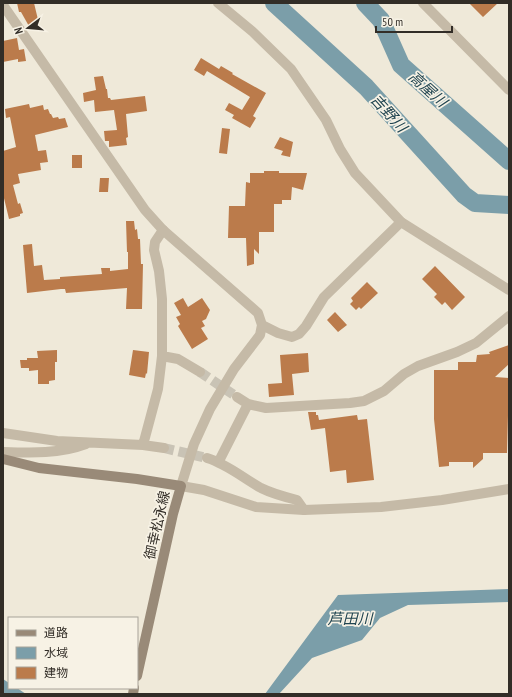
<svg xmlns="http://www.w3.org/2000/svg" width="512" height="697" font-family="'PT Sans Narrow','Noto Sans JP',sans-serif">
  <style>
    .water { fill: #7b9ea9 }
    .lines { fill: none; stroke-linecap: round; stroke-linejoin: round }
    .river { stroke: #7b9ea9; stroke-width: 18 }
    .building { fill: #bb7b4b }
    .minor-tunnel { stroke: #c9c3b5; stroke-width: 10; stroke-dasharray: 10 5; stroke-linecap: butt }
    .minor { stroke: #c5baa7; stroke-width: 10 }
    .tertiary { stroke: #c5baa7; stroke-width: 10 }
    .secondary { stroke: #998a78; stroke-width: 10 }
    .labels { text-anchor: middle; dominant-baseline: central; stroke-width: 3.5; stroke-linejoin: round; paint-order: stroke }
    .street-label { font-size: 14px; fill: #322d27; stroke: #f7f2e5 }
    .water-label { font-size: 15px; font-style: italic; fill: #204450; stroke: #f7f2e5 }
  </style>
  <rect width="100%" height="100%" fill="#efe9d9"/>
  <path class="water" d="M509 589V602L408 605 380 618 362 640 312 658 279 694H265L338 595Z
    M3 679 9 683V688H17L26 694H3Z"/>
  <g class="lines">
    <path class="river" d="M274 3 366 87 464 195 475 203 509 205
      M365 3 381 20 401 65 509 161"/>
  </g>
  <path class="building" d="M17 3H34L40 28 32 29V28H30L21 12H19Z
    M469 3H498L483 17Z
    M17 38 19 50 24 49 26 61 18 62V59L3 62V41Z
    M201 58 219 69 221 66 233 73 232 74 266 93 253 116 256 118 250 128 232 118 234 115 225 110 229 103 242 110 250 97 207 71 204 76 194 70Z
    M103 76 106 89H107L108 98H110L111 100 145 96 147 111 126 114 128 137 126 138 127 145 109 147V141H105L104 131 117 130 114 110 95 112 94 100 84 102 83 93 96 90 94 77Z
    M29 104 30 108 43 105 44 110 48 109 50 114H51L53 118 58 117 59 119 65 118 68 127 35 135 38 151 46 150 48 162 40 163 41 170 18 174 20 183 13 185 18 204 20 203 23 213 20 214V216L9 219 3 194V151L16 147 10 117 6 118 5 109Z
    M222 128 230 129 227 154 219 153Z
    M280 137 293 142 290 157 281 155 283 151 274 148Z
    M72 155H82V168H72Z
    M264 171H279V173H307L303 190 292 187 291 200H282V204H274V232H259V254L254 249V264L247 266 246 238H228L229 206H245L246 182 250 183V173H264Z
    M100 178H109L108 192H99Z
    M126 221H134L135 230 137 229 138 239H140L141 264H143L142 309H126L127 288 66 293 65 289H61L27 293 23 245 32 244 34 266 42 265 44 280 60 279V277L102 274 101 268H110V271L128 269V252H127Z
    M435 266 465 297 452 310 445 302 442 305 434 297 437 294 422 279Z
    M367 282 378 293 361 309 359 307 356 310 350 304 353 301 351 298Z
    M183 298 188 307 202 298 210 310 206 319 202 321 205 326 201 328 208 339 192 349 178 326 180 324 176 317 181 315 174 303Z
    M335 312 347 325 338 332 327 320Z
    M509 345V364L495 377 509 378 507 453H483V459L473 468V462H449V466L439 467 434 419V370H458V362H476L477 355 490 354 489 352Z
    M57 350V362H55V380L49 381V384H38V370L29 371V368H21L20 360H27V358H38L37 351Z
    M133 350 149 352 147 374 146 373 145 378 129 375Z
    M308 353 309 372 292 374 294 395 269 397 268 384 282 383 280 355Z
    M308 412H316V415H318L319 420 357 415 358 420 367 419 374 480 347 483 346 470 330 472 325 428 311 430Z"/>
  <g class="lines">
    <path class="minor-tunnel" d="M200 372 237 397
      M164 448 207 458"/>
    <path class="minor" d="M218 3 253 32 291 69 326 120 340 149 355 173 401 222 509 290
      M162 356 178 359 200 372
      M237 397 248 404 266 408 350 403 364 401 384 391 404 374 418 366 457 352 476 343 509 316
      M3 433 57 441 143 445 164 448
      M143 445 158 389 162 356V299L159 271 154 250 155 242 163 230
      M3 452C32 453 59 454 86 444
      M207 458C227 464 243 478 261 488 273 494 285 497 297 500L304 510
      M219 461 248 404"/>
    <path class="tertiary" d="M423 3 509 90
      M3 5 145 210 163 230 258 313 262 325 260 335 234 369 210 409 194 444 181 486 204 490 256 507 304 510 381 507 442 500 509 489
      M262 325 278 333 292 337 299 334 306 326 324 297 401 222"/>
    <path class="secondary" d="M3 459 39 468 137 479 181 486 173 514 137 676
      M133 694 134 688"/>
  </g>
  <g class="labels">
    <g class="street-label">
      <text transform="translate(157 525) rotate(-77)">御幸松永線</text>
    </g>
    <g class="water-label">
      <text transform="translate(428 89) rotate(42)">高屋川</text>
      <text transform="translate(389 113) rotate(48)">吉野川</text>
      <text x="350" y="618">芦田川</text>
    </g>
  </g>
  <rect width="512" height="697" fill="none" stroke="#322d27" stroke-width="8"/>
  <rect x="8" y="617" width="130" height="72" fill="#f7f2e5" stroke="#a8a399"/>
  <rect x="16" y="630" width="20" height="6" fill="#998a78" stroke="#a8a399"/>
  <text x="44" y="637" font-size="12" fill="#322d27">道路</text>
  <rect x="16" y="647" width="20" height="12" fill="#7b9ea9" stroke="#a8a399"/>
  <text x="44" y="657" font-size="12" fill="#322d27">水域</text>
  <rect x="16" y="667" width="20" height="12" fill="#bb7b4b" stroke="#a8a399"/>
  <text x="44" y="677" font-size="12" fill="#322d27">建物</text>
  <g transform="translate(28 28) rotate(254)" stroke="#f7f2e5" stroke-width="3" paint-order="stroke">
  <path d="M0-3L7 15L0 10L-7 15Z" fill="#322d27"/>
  <text y="-6" font-size="11" font-weight="bold" text-anchor="middle" fill="#322d27">N</text>
  </g>
  <path d="M376 26v6h76v-6" fill="none" stroke="#322d27" stroke-width="2"/>
  <text x="382" y="26" font-size="12" fill="#322d27" stroke="#f7f2e5" stroke-width="3" paint-order="stroke">50 m</text>
</svg>
